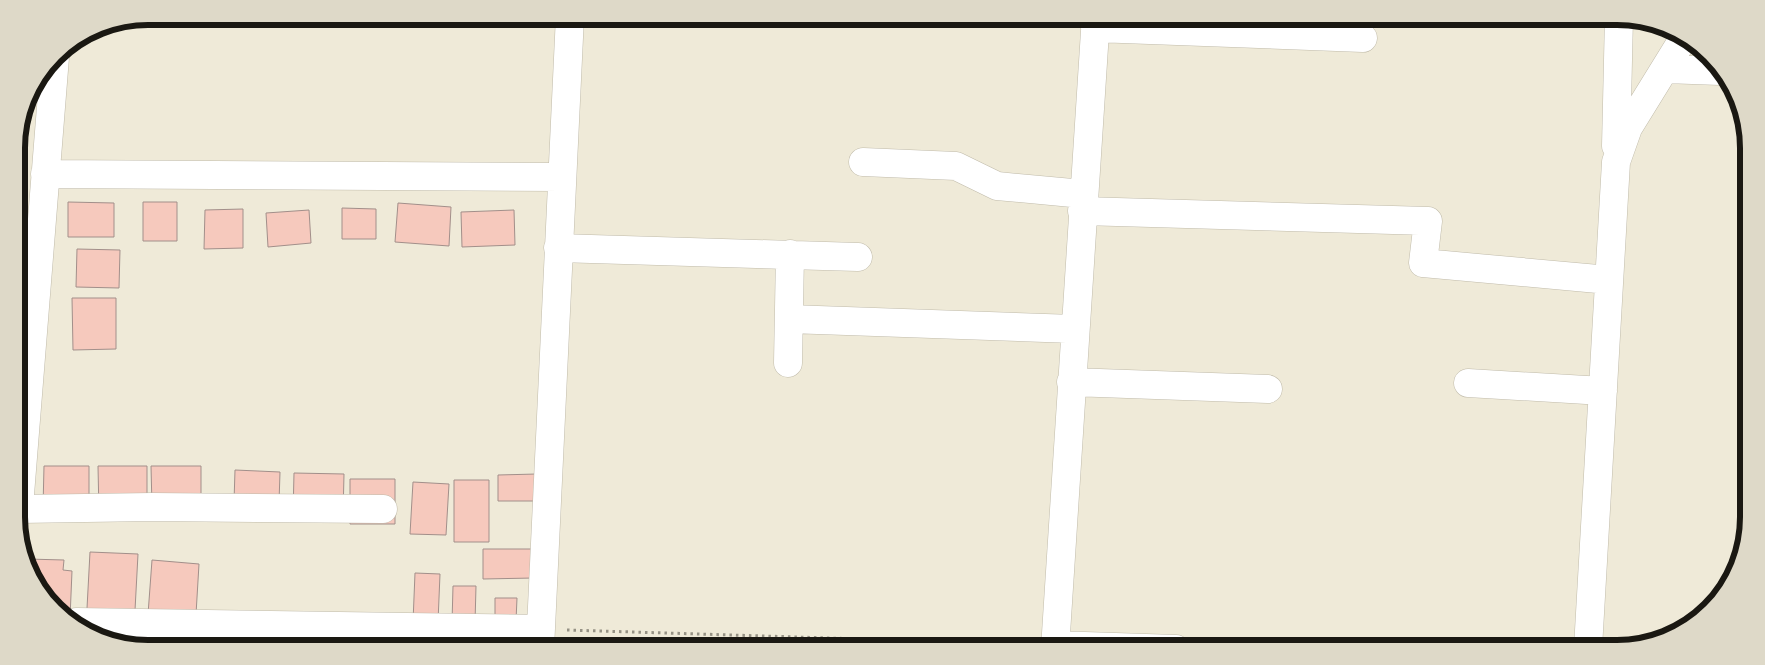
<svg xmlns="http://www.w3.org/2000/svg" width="1765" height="665" font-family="'Sofia Sans Condensed',sans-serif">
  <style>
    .building { fill: #f6c9bd; stroke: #a28f8a }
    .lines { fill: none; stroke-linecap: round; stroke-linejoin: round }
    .minor-casing { stroke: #c0bbaa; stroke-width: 29 }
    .path { stroke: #969285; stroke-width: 3; stroke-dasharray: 2.5 4; stroke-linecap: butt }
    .minor { stroke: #fff; stroke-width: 28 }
    .rim { fill: none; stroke: #1a1812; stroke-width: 6 }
  </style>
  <rect width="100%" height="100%" fill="#efead8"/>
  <path class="building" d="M68 202 114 203V237H68Z
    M143 202H177V241H143Z
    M398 203 451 207 449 246 395 242Z
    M342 208 376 209V239H342Z
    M243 209V248L204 249 205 210Z
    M309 210 311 243 268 247 266 213Z
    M514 210 515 245 462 247 461 212Z
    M77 249 120 250 119 288 76 287Z
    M72 298H116V349L73 350Z
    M44 466H89V509L43 508Z
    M98 466H147V514H99Z
    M151 466H201V507H152Z
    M235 470 280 472 279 503 234 502Z
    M294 473 344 474 343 516 293 515Z
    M537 474V501H498V475Z
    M350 479H395V524H350Z
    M454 480H489V542H454Z
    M413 482 449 484 446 535 410 534Z
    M483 549H534V578L483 579Z
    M90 552 138 554 134 629 86 627Z
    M27 559 64 560 63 570 72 571 70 618 49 604Z
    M152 560 199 564 195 631 147 628Z
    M415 573 440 574 438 622H413Z
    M453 586H476L475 623H452Z
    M495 598H517L516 621 495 617Z"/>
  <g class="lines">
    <defs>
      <path id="minor" d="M1095 28 1363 38
        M1665 69 1720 71
        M1616 146 1619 17
        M863 162 956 166 997 186 1083 194
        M45 174 562 177
        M1082 211 1428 221 1423 263 1609 280
        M558 248 858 257
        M789 319 1074 329
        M788 363 790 254
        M1071 382 1268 389
        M1468 383 1603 391
        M19 507 55 57
        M19 509 152 507 383 509
        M76 622 539 629
        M1054 645 1176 649
        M1588 648 1616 162 1628 128 1683 39
        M540 649 570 16
        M1055 649 1096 16"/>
    </defs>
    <use href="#minor" class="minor-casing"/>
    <path class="path" d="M567 630 1026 644"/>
    <use href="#minor" class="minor"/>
  </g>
  <path d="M0 0H1765V665H0ZM148 25H1617A123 123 0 0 1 1740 148V517A123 123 0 0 1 1617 640H148A123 123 0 0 1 25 517V148A123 123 0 0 1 148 25Z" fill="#ded9c8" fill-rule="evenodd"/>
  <path class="rim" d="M148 25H1617A123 123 0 0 1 1740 148V517A123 123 0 0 1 1617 640H148A123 123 0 0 1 25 517V148A123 123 0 0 1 148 25Z"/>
</svg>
